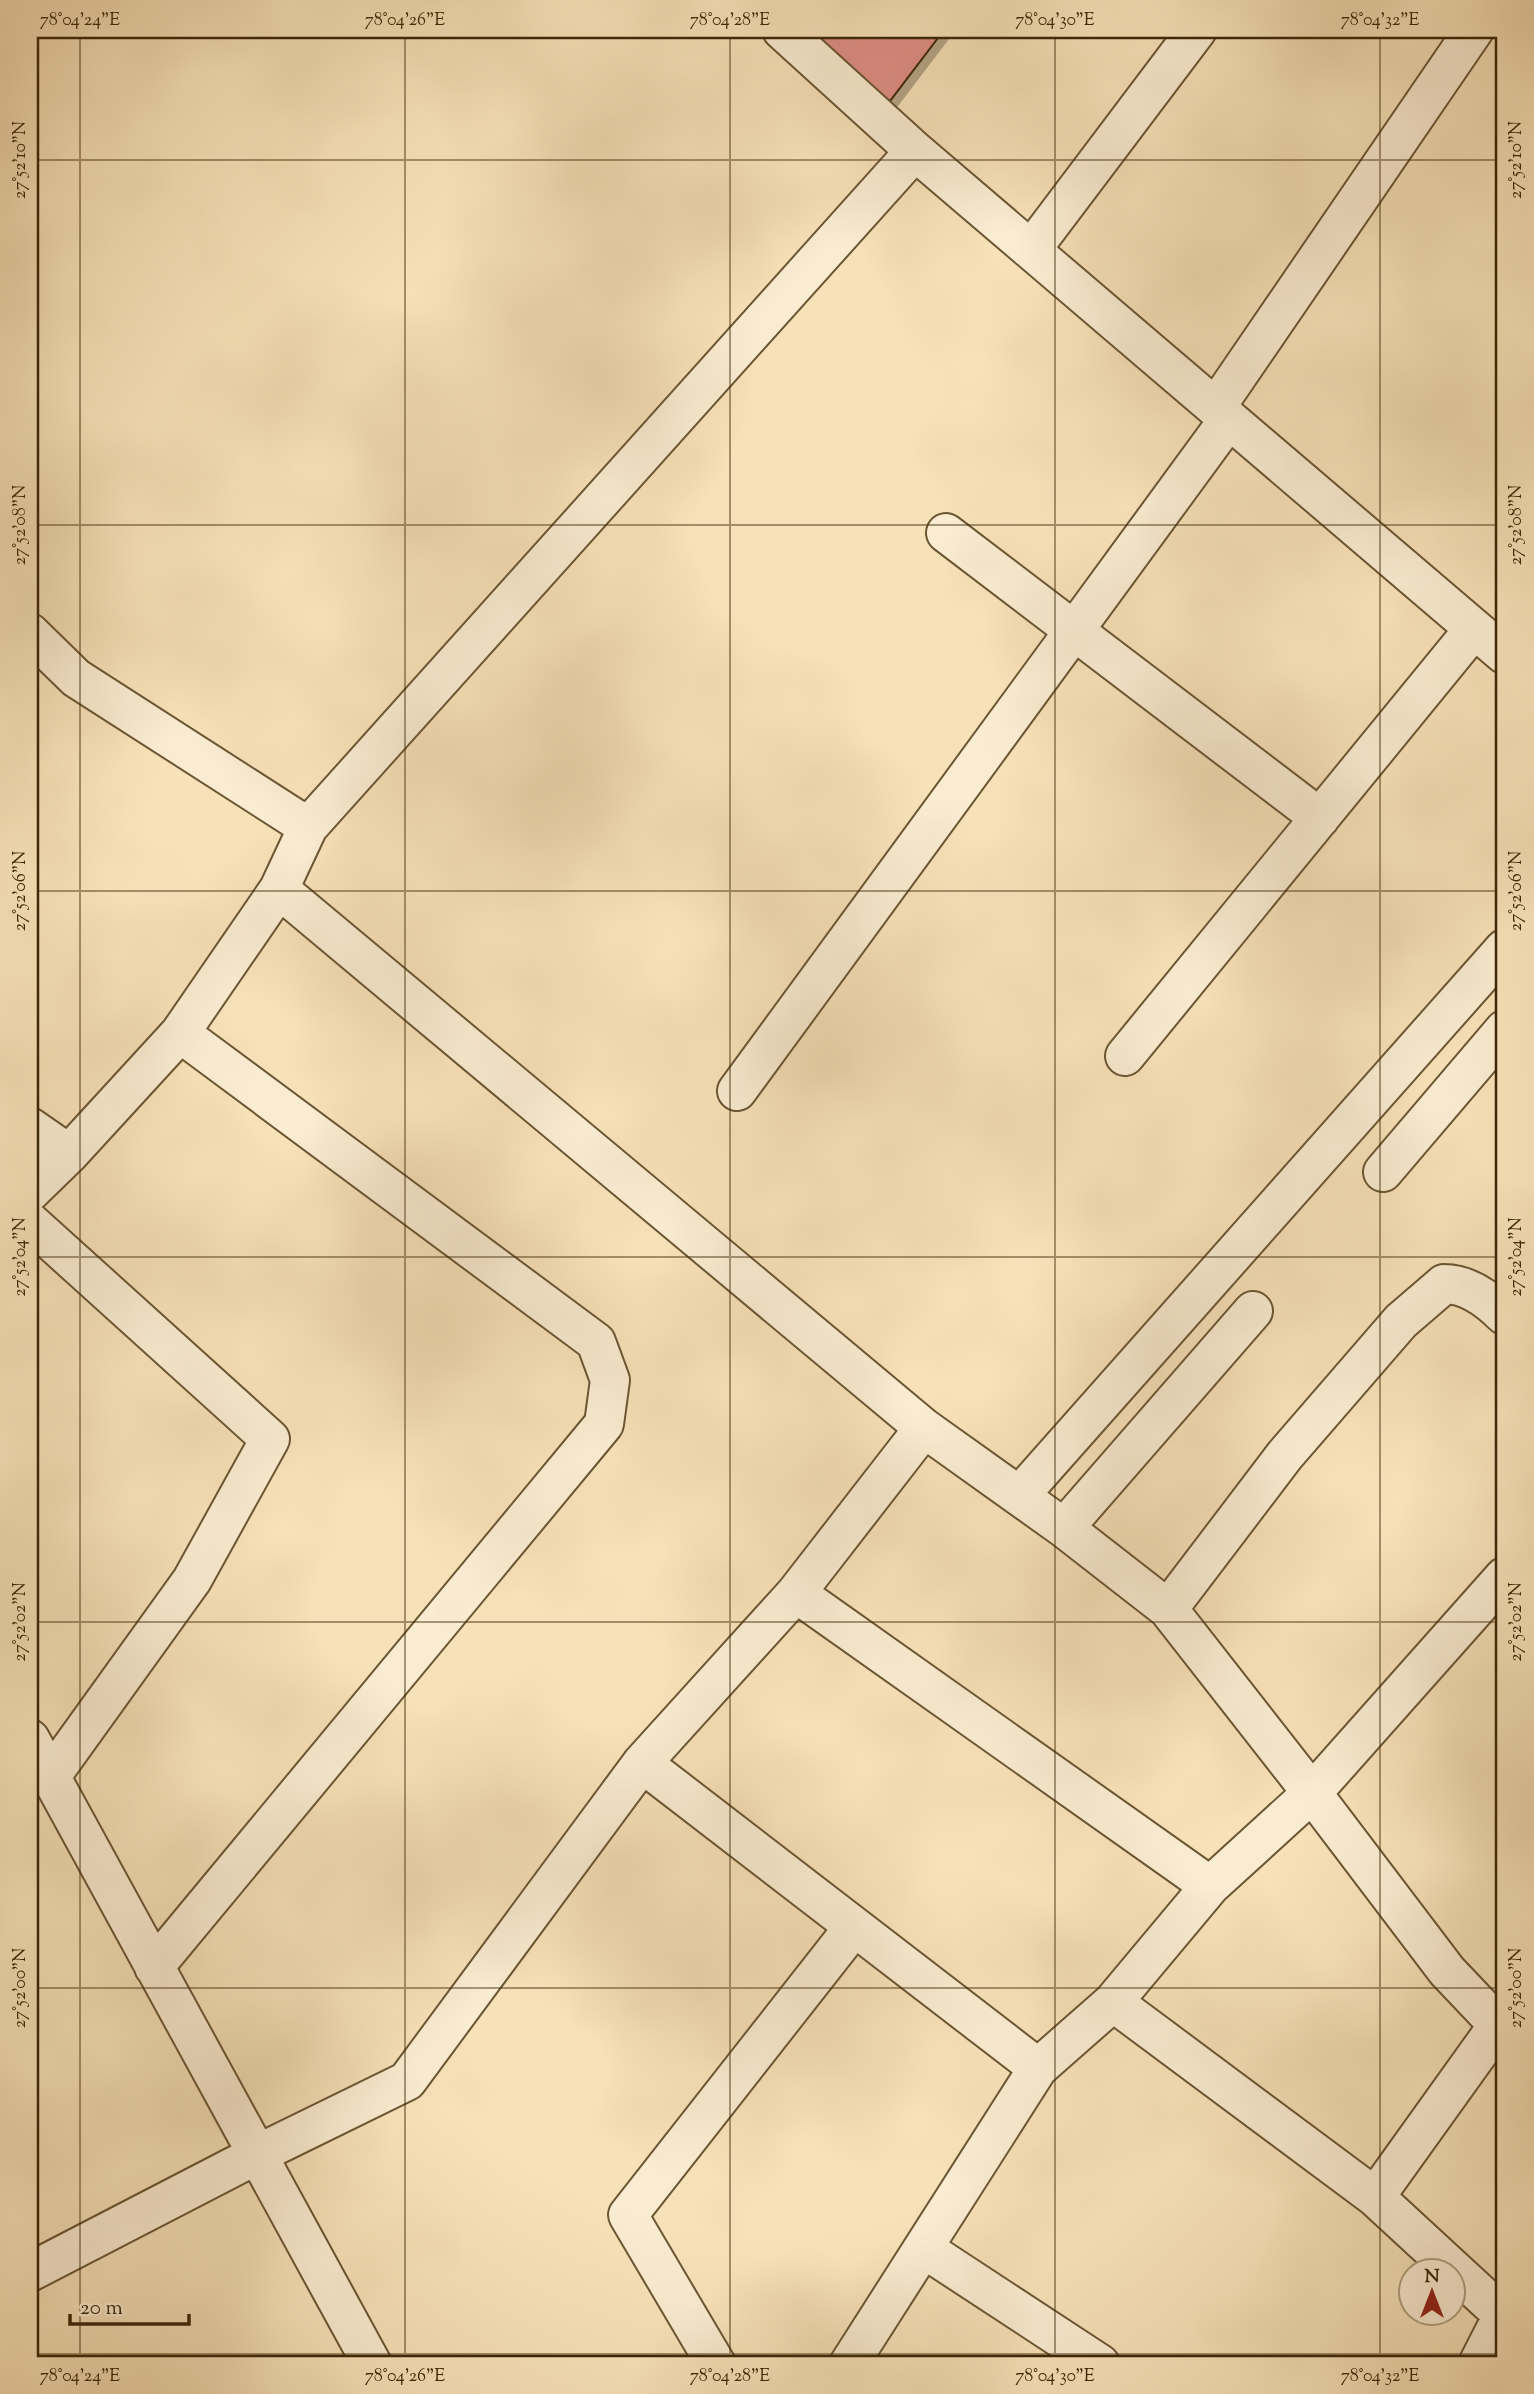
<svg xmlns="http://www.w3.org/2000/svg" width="1534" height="2394" font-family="'Sorts Mill Goudy',serif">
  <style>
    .building { fill: #df8e85; stroke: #3c2707; stroke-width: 2; filter: url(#shadow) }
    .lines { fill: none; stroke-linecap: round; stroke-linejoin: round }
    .minor-casing { stroke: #6b5633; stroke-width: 42 }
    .minor { stroke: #faecd1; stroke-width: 38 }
    .ticks { fill: none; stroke: #3c2707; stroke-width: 2; stroke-opacity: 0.45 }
    .neatline { fill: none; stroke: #3c2707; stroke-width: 2.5 }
    .ticks-label { font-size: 18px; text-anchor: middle; fill: #3c2707 }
  </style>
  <defs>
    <filter id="shadow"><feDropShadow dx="6" dy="6" stdDeviation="0" flood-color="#0004"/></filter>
  </defs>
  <rect width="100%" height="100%" fill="#f7e1b8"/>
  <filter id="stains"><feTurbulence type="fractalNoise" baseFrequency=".00286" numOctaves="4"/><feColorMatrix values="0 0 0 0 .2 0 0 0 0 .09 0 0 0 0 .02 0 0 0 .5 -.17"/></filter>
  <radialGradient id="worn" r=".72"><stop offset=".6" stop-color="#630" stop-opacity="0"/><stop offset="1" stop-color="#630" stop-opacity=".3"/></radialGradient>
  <path class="building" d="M806 30H944L890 101 802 35Z"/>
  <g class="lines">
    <defs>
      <path id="minor" d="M782 30 915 151 1504 654
        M1031 250 1197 30
        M1216 407 1474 30
        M946 533 1320 818
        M30 633 76 678 308 827 279 889 180 1033 69 1154 30 1192
        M308 827 915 151
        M279 889 924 1428 1064 1528 1168 1609 1312 1793 1447 1971 1504 2031
        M1125 1056 1474 629
        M737 1091 1229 419
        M30 1127 69 1154
        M1383 1172 1504 1030
        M30 1222 270 1439 192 1580 51 1776
        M1019 1496 1504 949
        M1064 1528 1253 1311
        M796 1593 1210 1886
        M1168 1609 1285 1455 1401 1321 1444 1284C1467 1284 1488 1299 1504 1315
        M30 1739 372 2364
        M642 1763 1038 2068
        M154 1967 604 1424 610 1380 596 1342 180 1033
        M1113 2002 1375 2197 1503 2315 1504 2313
        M1375 2197 1504 2017
        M923 2248 1100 2364
        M30 2272 258 2154 407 2081 642 1763 796 1593 924 1428
        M716 2364 628 2215 854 1927
        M849 2364 1038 2068 1113 2002 1210 1886 1312 1793 1504 1577
        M1478 2364 1503 2315"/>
    </defs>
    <use href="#minor" class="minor-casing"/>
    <use href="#minor" class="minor"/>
  </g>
  <path class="ticks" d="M80 30V2364M405 30V2364M730 30V2364M1055 30V2364M1380 30V2364M30 160H1504M30 525H1504M30 891H1504M30 1257H1504M30 1622H1504M30 1988H1504M30 2354H1504"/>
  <rect width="1534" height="2394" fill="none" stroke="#f7e1b8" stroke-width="77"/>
  <g transform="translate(1432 2292)"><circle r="33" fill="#faecd1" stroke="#ae9d80" stroke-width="2"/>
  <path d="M0-5L12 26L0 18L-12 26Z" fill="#8f2418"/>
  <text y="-10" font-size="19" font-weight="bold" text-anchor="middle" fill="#3c2707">N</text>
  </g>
  <path d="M70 2314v10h119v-10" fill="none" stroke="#3c2707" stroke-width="3.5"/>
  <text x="80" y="2314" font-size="21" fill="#3c2707" stroke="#faecd1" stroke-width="5" paint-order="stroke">20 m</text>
  <rect x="38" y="38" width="1458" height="2318" class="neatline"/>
  <g class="ticks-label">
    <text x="80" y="25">78°04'24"E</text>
    <text x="405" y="25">78°04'26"E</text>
    <text x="730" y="25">78°04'28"E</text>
    <text x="1055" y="25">78°04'30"E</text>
    <text x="1380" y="25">78°04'32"E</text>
    <text transform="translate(19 160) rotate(-90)" y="6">27°52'10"N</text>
    <text transform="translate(1515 160) rotate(-90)" y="6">27°52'10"N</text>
    <text transform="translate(19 525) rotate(-90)" y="6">27°52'08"N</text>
    <text transform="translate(1515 525) rotate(-90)" y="6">27°52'08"N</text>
    <text transform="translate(19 891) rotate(-90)" y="6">27°52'06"N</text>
    <text transform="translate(1515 891) rotate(-90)" y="6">27°52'06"N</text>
    <text transform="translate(19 1257) rotate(-90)" y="6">27°52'04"N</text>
    <text transform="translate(1515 1257) rotate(-90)" y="6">27°52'04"N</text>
    <text transform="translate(19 1622) rotate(-90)" y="6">27°52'02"N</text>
    <text transform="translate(1515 1622) rotate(-90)" y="6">27°52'02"N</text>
    <text transform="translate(19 1988) rotate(-90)" y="6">27°52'00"N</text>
    <text transform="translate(1515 1988) rotate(-90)" y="6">27°52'00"N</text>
    <text x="80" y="2381">78°04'24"E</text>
    <text x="405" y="2381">78°04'26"E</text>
    <text x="730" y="2381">78°04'28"E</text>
    <text x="1055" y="2381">78°04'30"E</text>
    <text x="1380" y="2381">78°04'32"E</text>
  </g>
  <rect width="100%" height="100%" filter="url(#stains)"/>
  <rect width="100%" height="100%" fill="url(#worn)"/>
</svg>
